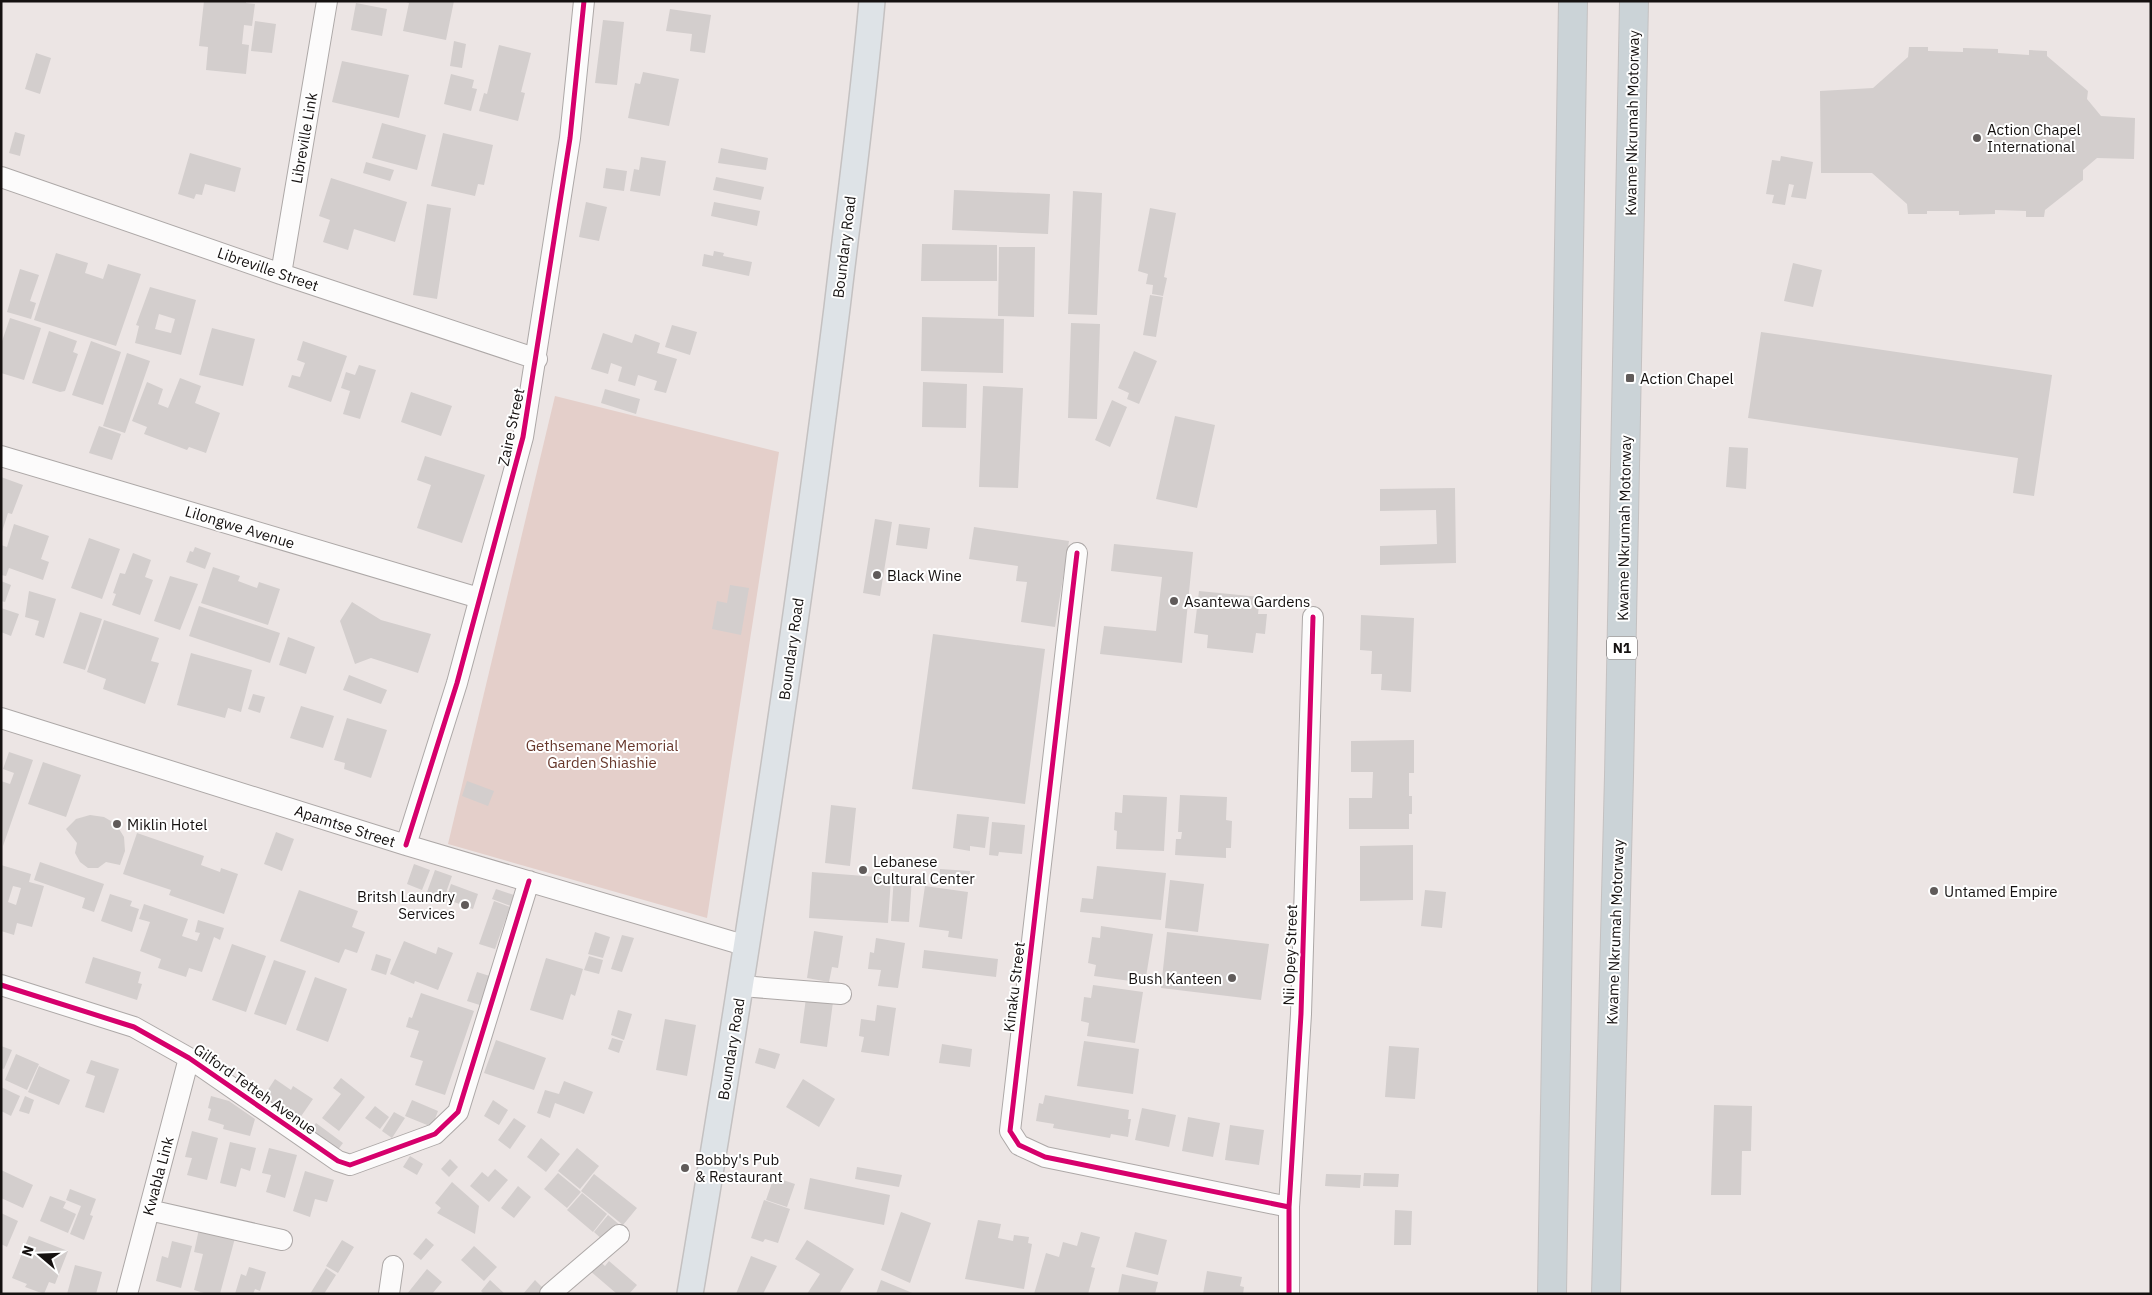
<svg xmlns="http://www.w3.org/2000/svg" width="2152" height="1295" font-family="'IBM Plex Sans',sans-serif">
  <style>
    .green { fill: #e4cfca }
    .building { fill: #d3cecd; fill-rule: evenodd }
    .lines { fill: none; stroke-linecap: round; stroke-linejoin: round }
    .minor-casing { stroke: #ada8a7; stroke-width: 22 }
    .major-casing { stroke: #c4c1c1; stroke-width: 28 }
    .highway-casing { stroke: #c4c1c1; stroke-width: 30 }
    .minor { stroke: #fcfbfb; stroke-width: 20 }
    .major { stroke: #dee3e7; stroke-width: 25 }
    .highway { stroke: #cbd3d7; stroke-width: 28 }
    .cycleway-casing { stroke: #fff; stroke-width: 8 }
    .cycleway { stroke: #d6006c; stroke-width: 5 }
    .poi-dot { fill: #605b5a; stroke: #fff; stroke-width: 2 }
    .labels { text-anchor: middle; dominant-baseline: central; stroke-width: 4; stroke-linejoin: round; paint-order: stroke }
    .shield { fill: #fff; stroke: #5b5858; stroke-width: 1 }
    .shield-label { font-size: 14px; font-weight: bold; fill: #151110 }
    .street-label { font-size: 15px; fill: #151110; stroke: #fff }
    .poi-label { font-size: 15px; fill: #151110; stroke: #fff; text-anchor: start }
    .park-label { font-size: 15px; fill: #67372b; stroke: #fff }
  </style>
  <rect width="100%" height="100%" fill="#ece5e4"/>
  <path class="green" d="M555 396 779 452 707 918 448 844Z"/>
  <path class="building" d="M204 1H246V3L255 4 252 26 244 25 242 44 249 45 246 74 206 70 208 47 199 46Z
    M403 1H454L446 40 403 31 409 3Z
    M356 3 387 9 382 36 351 30Z
    M670 9 711 15 705 53 690 51 692 34 666 31Z
    M603 20 624 22 617 85 595 83Z
    M255 21 276 24 272 53 251 51Z
    M454 41 466 44 462 68 450 66Z
    M499 45 531 53 521 92 525 93 518 121 479 111 484 93 487 94Z
    M1909 47H1928V51L1963 52V48L1998 49V53L2029 55V50L2047 51V56L2088 91 2087 99 2101 116 2135 118 2134 159 2097 158 2083 170V180L2045 210 2044 217H2026V211L1995 210V214L1959 215V211H1927V214H1908L1907 204 1872 173H1821L1820 91 1873 88 1908 57Z
    M36 53 51 58 40 94 25 89Z
    M342 61 409 75 399 118 332 102Z
    M643 72 679 79 669 126 628 118 635 83 640 84Z
    M451 74 474 80 472 88 477 89 471 111 444 104Z
    M382 123 426 135 417 170 372 158Z
    M15 132 25 135 20 156 9 153Z
    M443 133 493 145 484 185 478 184 475 196 431 186Z
    M721 148 768 158 766 170 718 163Z
    M190 153 241 168 235 192 205 184 202 195 196 194 194 199 178 194Z
    M1781 156 1813 162 1806 199 1791 197 1794 185 1789 184 1785 205 1772 203 1774 195 1766 194 1772 160 1780 161Z
    M641 157 666 161 660 196 630 191 634 169 639 170Z
    M366 162 394 170 390 181 363 173Z
    M606 168 627 171 624 191 603 188Z
    M716 177 764 187 761 200 713 190Z
    M331 178 407 202 395 242 354 229 348 250 323 242 330 220 319 216Z
    M954 190 1050 194 1048 234 952 230Z
    M1073 191 1102 193 1097 315 1068 314Z
    M586 202 607 207 599 241 579 237Z
    M714 202 760 211 757 226 711 216Z
    M427 204 451 208 437 299 413 295Z
    M1150 208 1176 213 1164 277 1167 278 1163 296 1152 294 1153 285 1146 284 1148 274 1138 271Z
    M922 244 997 245V281H921Z
    M999 247H1035L1034 317 998 316Z
    M714 251 724 253 723 256 752 262 749 276 702 266 704 254 713 256Z
    M56 253 88 263 85 273 103 279 108 264 141 274 116 346 34 320Z
    M1793 263 1822 270 1813 307 1784 301Z
    M20 269 39 275 30 301 36 303 31 319 7 312Z
    M150 287 196 300 181 355 135 343 139 326 136 325ZM159 314 175 319 171 333 155 329Z
    M1150 295 1163 297 1156 337 1143 335Z
    M922 317 1004 319 1003 373 921 371Z
    M10 318 41 328 24 380 1 373V344Z
    M1071 323 1100 324 1097 419 1068 418Z
    M672 325 697 332 690 355 665 347Z
    M212 328 255 339 243 386 199 375Z
    M49 331 77 341 73 352 78 354 65 391 60 392 32 383Z
    M1761 332 2052 375 2034 496 2013 493 2018 458 1748 418Z
    M603 333 632 343 635 334 660 343 657 353 677 359 666 393 654 390 657 381 638 375 635 386 618 381 622 367 611 363 608 374 591 369Z
    M91 341 121 352 103 405 72 395Z
    M303 341 347 356 331 402 288 387 292 375 300 377 305 363 297 360Z
    M1134 351 1157 361 1139 404 1127 399 1129 393 1118 388Z
    M127 353 150 361 125 433 103 426Z
    M359 365 376 370 360 419 343 414 350 391 341 388 346 372 355 375Z
    M180 378 201 386 195 403 220 413 206 453 189 447 187 450 144 434 147 427 132 421 147 382 163 389 158 404 168 408Z
    M923 382 967 384 966 428 922 427Z
    M983 386 1023 388 1018 488 979 487Z
    M605 389 640 399 636 414 601 403Z
    M411 392 452 406 441 436 401 422Z
    M1112 400 1127 407 1110 447 1095 440Z
    M1175 416 1215 425 1197 508 1156 499Z
    M99 426 121 434 112 460 89 453Z
    M1729 447 1748 448 1746 489 1726 487Z
    M425 456 485 475 462 543 417 528 431 485 417 480Z
    M1 477 23 485 12 514 8 513 2 532Z
    M1455 488 1456 563 1380 565V546L1437 544 1436 510 1380 511V489Z
    M875 519 892 522 880 596 863 593Z
    M14 524 49 536 41 559 49 562 43 580 9 568 6 576 1 575V545L7 547Z
    M899 524 930 528 927 549 896 545Z
    M974 527 1069 541 1055 627 1021 622 1027 582 1016 581 1018 566 969 559Z
    M89 538 120 549 102 599 71 588Z
    M1114 544 1193 552 1182 663 1100 654 1104 626 1156 631 1162 577 1111 571Z
    M195 547 211 553 205 569 186 562 190 551 193 552Z
    M133 553 151 560 145 577 153 580 140 615 112 605 116 594 113 593 120 573 125 574Z
    M213 567 240 576 238 581 257 588 259 582 280 589 268 625 201 603Z
    M170 576 198 584 180 630 154 621Z
    M1 581 11 585 5 602 1 601Z
    M730 585 749 588 741 635 712 629 717 601 727 603Z
    M29 591 56 599 44 638 35 635 39 621 25 617Z
    M1199 591 1260 597 1258 614H1267L1265 634 1256 633 1253 653 1207 648 1208 635 1194 633Z
    M352 602 381 620 431 634 418 673 371 658 355 664 340 621Z
    M199 606 280 633 270 663 189 636Z
    M1 608 19 614 11 636 1 632Z
    M80 612 102 619 85 670 63 663Z
    M1361 615 1414 618 1411 692 1381 690 1382 674H1371L1372 651 1360 650Z
    M104 620 159 638 151 661 159 663 145 704 103 689 106 679 87 672Z
    M933 634 1045 649 1025 804 912 789Z
    M288 637 315 647 306 674 279 665Z
    M191 653 252 670 241 712 228 708 225 718 177 705Z
    M349 675 387 690 381 704 343 690Z
    M253 694 265 697 260 713 248 709Z
    M301 706 334 716 323 748 290 738Z
    M347 718 387 730 371 778 344 769 345 763 334 760Z
    M1414 740V773H1409V796H1412V814H1409V829H1349V798H1372L1373 772H1351V741Z
    M9 752 33 760 3 846 1 781 10 784 14 773 3 769Z
    M43 762 81 775 66 817 28 804Z
    M467 781 494 791 488 806 462 796Z
    M1123 795 1167 797 1164 851 1116 849 1117 831 1114 830 1115 812 1122 813Z
    M1180 795 1227 797 1226 820 1232 821 1231 848H1226V858L1175 855 1176 839H1181L1182 832H1178Z
    M831 805 856 808 850 866 825 863Z
    M957 814 989 817 985 848 970 846V851L953 848Z
    M90 815 104 817 116 824 124 837 125 851 120 865 106 862 98 868H88L80 862 75 853 77 843 66 829 76 819Z
    M992 822 1025 825 1022 854 999 852 998 856 989 855Z
    M276 832 294 839 282 871 264 864Z
    M137 833 204 856 201 865 220 872 221 868 238 874 224 914 169 895 171 890 123 874Z
    M1413 845V900L1360 901V846Z
    M40 862 104 884 94 912 82 908 85 898 34 880Z
    M414 864 430 870 422 890 407 884Z
    M1 865 31 874 29 882 44 886 32 927 17 923 14 935 1 931ZM13 886 21 888 16 905 8 902Z
    M1097 866 1166 873 1161 920 1080 912 1082 898 1093 899Z
    M940 869 970 871 969 881 939 879Z
    M435 870 452 876 444 898 427 892Z
    M812 872 891 878 888 923 809 918Z
    M894 876 912 878 909 922 891 921Z
    M1170 880 1204 884 1198 932 1165 928Z
    M451 884 478 894 473 909 446 899Z
    M925 886 968 892 962 939 948 937 949 931 919 927Z
    M496 889 514 895 511 906 492 899Z
    M299 890 358 911 352 927 365 932 357 953 345 949 339 963 280 941Z
    M1425 890 1446 892 1442 928 1421 926Z
    M110 894 132 901 130 906 139 909 132 932 101 921Z
    M494 901 510 907 495 949 479 944Z
    M144 904 188 919 182 936 197 941 200 933 195 932 198 920 224 928 220 940 214 937 202 972 189 968 186 977 158 968 161 959 140 951 150 922 139 919Z
    M1101 926 1153 934 1145 983 1094 976 1096 965 1088 963 1092 937 1100 938Z
    M814 931 843 936 838 968 832 967 829 982 807 978Z
    M595 932 610 937 603 958 588 954Z
    M1167 932 1269 944 1261 1000 1161 988Z
    M622 935 634 938 622 972 611 969Z
    M876 938 905 943 898 988 878 986 881 970 868 969 870 952 874 953Z
    M404 941 436 954 438 947 453 953 438 990 415 981 414 984 390 974Z
    M232 944 266 956 246 1012 212 1000Z
    M924 950 998 959 996 977 922 968Z
    M376 954 391 959 386 975 371 970Z
    M589 956 603 960 599 974 584 970Z
    M93 957 141 972 138 983 142 984 137 1000 85 983Z
    M546 958 583 969 575 996 571 994 563 1020 530 1010Z
    M274 960 306 971 286 1025 254 1014Z
    M477 972 493 977 483 1006 467 1001Z
    M315 977 347 989 328 1042 296 1030Z
    M1093 985 1143 992 1135 1043 1087 1036 1089 1023 1081 1021 1084 997 1091 998Z
    M421 993 474 1011 445 1095 415 1085 423 1061 410 1057 419 1031 406 1027 409 1017 412 1018Z
    M806 998 833 1002 827 1047 800 1043Z
    M877 1005 896 1008 889 1056 861 1052 864 1037 859 1036 861 1019 875 1021Z
    M618 1010 632 1014 624 1040 611 1035Z
    M665 1019 696 1025 687 1076 656 1070Z
    M612 1038 623 1041 619 1053 608 1049Z
    M496 1040 546 1058 534 1090 484 1073Z
    M1084 1041 1139 1049 1133 1094 1077 1086Z
    M942 1044 972 1049 970 1067 939 1063Z
    M1 1046 12 1050 4 1069 1 1068Z
    M1389 1046 1419 1048 1415 1099 1385 1097Z
    M759 1048 780 1054 775 1069 755 1063Z
    M16 1054 39 1064 27 1090 5 1080Z
    M91 1060 119 1069 104 1113 85 1107 95 1076 86 1073Z
    M39 1066 70 1080 59 1105 28 1092Z
    M341 1078 365 1097 339 1131 322 1118 341 1094 333 1088Z
    M275 1079 291 1090 293 1086 313 1099 295 1125 260 1102Z
    M803 1079 835 1099 819 1127 786 1107Z
    M564 1081 593 1092 584 1114 555 1103 550 1118 537 1113 545 1090 559 1094Z
    M1 1087 20 1096 11 1116 1 1111Z
    M1045 1095 1129 1110 1128 1119H1131L1128 1137 1111 1134 1110 1138 1053 1128 1054 1124 1036 1121 1039 1103 1043 1104Z
    M25 1096 34 1100 29 1114 19 1111Z
    M211 1096 229 1101 255 1119 250 1136 223 1129 224 1125 208 1120 211 1109 208 1108Z
    M412 1100 438 1111 432 1127 405 1116Z
    M493 1100 508 1110 499 1125 484 1116Z
    M1714 1105 1752 1106 1751 1151H1742L1741 1195H1711Z
    M375 1106 389 1117 380 1129 365 1118Z
    M1142 1108 1176 1115 1169 1147 1135 1140Z
    M394 1112 405 1118 392 1138 382 1131Z
    M1188 1117 1220 1123 1213 1157 1182 1151Z
    M514 1118 526 1126 510 1149 498 1140Z
    M316 1123 343 1143 334 1155 306 1136Z
    M1230 1125 1264 1130 1259 1165 1225 1160Z
    M192 1131 218 1138 207 1180 187 1175 192 1158 185 1157Z
    M541 1138 560 1154 546 1172 527 1157Z
    M230 1142 256 1148 250 1171 241 1168 236 1187 220 1183Z
    M269 1148 297 1155 285 1198 266 1192 271 1175 262 1173Z
    M577 1148 599 1166 580 1189 558 1171Z
    M410 1156 423 1164 417 1175 403 1167Z
    M450 1159 458 1167 449 1177 441 1169Z
    M857 1167 902 1175 899 1187 855 1179Z
    M495 1169 508 1180 489 1202 470 1186 482 1172 488 1177Z
    M1 1170 33 1185 23 1208 1 1198Z
    M305 1171 334 1180 327 1202 315 1199 310 1217 293 1211Z
    M558 1173 581 1192 567 1208 544 1189Z
    M1364 1173 1399 1174 1398 1187 1363 1186Z
    M594 1174 637 1208 623 1225 581 1191Z
    M1326 1174 1361 1175 1360 1188 1325 1186Z
    M774 1177 795 1184 787 1207 766 1200Z
    M810 1178 890 1195 884 1225 804 1209Z
    M452 1182 479 1206 475 1234 437 1213 441 1208 435 1203Z
    M518 1186 531 1197 514 1218 501 1208Z
    M70 1189 96 1199 90 1215 93 1216 84 1240 70 1234 81 1206 66 1200Z
    M582 1193 607 1214 593 1232 567 1210Z
    M50 1196 66 1202 63 1208 76 1214 68 1233 40 1221Z
    M764 1200 790 1209 778 1243 765 1239 763 1242 751 1238Z
    M1395 1210 1412 1211 1411 1245H1394Z
    M901 1212 931 1223 910 1283 881 1270Z
    M1 1213 18 1221 7 1247 1 1244Z
    M608 1215 621 1226 606 1243 594 1232Z
    M978 1220 1001 1224 998 1238 1013 1241 1014 1235 1029 1237 1028 1243 1032 1244 1024 1289 965 1279Z
    M199 1229 235 1238 220 1294H207L194 1290 203 1254 194 1252Z
    M1081 1232 1100 1237 1091 1267 1095 1268 1088 1294H1034L1046 1253 1059 1257 1063 1242 1077 1246Z
    M1135 1232 1167 1240 1158 1275 1126 1267Z
    M29 1236 68 1251 55 1284 49 1282 44 1294 25 1287 27 1284 12 1278Z
    M426 1238 434 1245 421 1260 413 1254Z
    M342 1240 354 1247 338 1273 326 1266Z
    M807 1240 854 1269 839 1294H807L820 1274 795 1259Z
    M172 1241 192 1246 181 1288 156 1281 162 1256 168 1258Z
    M474 1246 497 1267 484 1281 461 1260Z
    M751 1256 777 1266 763 1294H736Z
    M598 1260 605 1266 609 1261 637 1285 629 1294H617L589 1270Z
    M75 1265 102 1272 96 1294H67Z
    M249 1267 266 1272 260 1291 255 1289 253 1294H235L241 1274 246 1276Z
    M326 1268 336 1275 324 1294H310Z
    M427 1269 442 1282 432 1294H407Z
    M1207 1271 1242 1277 1240 1286 1244 1287 1243 1294H1203Z
    M1122 1274 1158 1282 1155 1294H1118Z
    M490 1280 505 1294H484L481 1291Z
    M535 1280 546 1291 544 1294H523Z
    M881 1280 915 1294H876Z"/>
  <g class="lines">
    <defs>
      <path id="minor" d="M1 177 281 274 537 359
        M281 274 327 1
        M1 456 479 598
        M1077 553 1010 1131 1019 1145 1045 1157 1289 1207
        M1 718 406 845 747 946
        M406 845 457 683 523 437 570 138 584 1
        M1 985 134 1027 189 1058 338 1161 350 1165 435 1134 458 1112 529 881
        M741 986 841 994
        M149 1210 282 1240
        M127 1294 189 1058
        M389 1294 393 1266
        M550 1294 619 1235
        M1289 1294V1207L1301 1014 1313 617"/>
      <path id="major" d="M690 1294C745 966 796 637 837 308 849 206 863 104 872 1"/>
      <path id="highway" d="M1552 1294 1573 1
        M1606 1294 1619 776 1634 1"/>
    </defs>
    <use href="#minor" class="minor-casing"/>
    <use href="#major" class="major-casing"/>
    <use href="#highway" class="highway-casing"/>
    <use href="#minor" class="minor"/>
    <use href="#major" class="major"/>
    <use href="#highway" class="highway"/>
    <defs>
      <path id="cycleway" d="M1077 553 1010 1131 1019 1145 1045 1157 1289 1207
        M406 845 457 683 523 437 570 138 584 1
        M1 985 134 1027 189 1058 338 1161 350 1165 435 1134 458 1112 529 881
        M1289 1294V1207L1301 1014 1313 617"/>
    </defs>
    <use href="#cycleway" class="cycleway-casing"/>
    <use href="#cycleway" class="cycleway"/>
  </g>
  <g class="poi-dot">
    <circle cx="1977" cy="138" r="5"/>
    <rect x="1625" y="373" width="10" height="10" rx="2.5"/>
    <circle cx="877" cy="575" r="5"/>
    <circle cx="1174" cy="601" r="5"/>
    <circle cx="117" cy="824" r="5"/>
    <circle cx="863" cy="870" r="5"/>
    <circle cx="1934" cy="891" r="5"/>
    <circle cx="465" cy="905" r="5"/>
    <circle cx="1232" cy="978" r="5"/>
    <circle cx="685" cy="1168" r="5"/>
  </g>
  <g class="labels">
    <rect class="shield" x="1607" y="636.5" width="30" height="23" rx="4"/>
    <g class="shield-label">
      <text x="1622" y="648">N1</text>
    </g>
    <g class="street-label">
      <text transform="translate(1632 123) rotate(-89)">Kwame Nkrumah Motorway</text>
      <text transform="translate(304 138) rotate(-80)">Libreville Link</text>
      <text transform="translate(844 247) rotate(-83)">Boundary Road</text>
      <text transform="translate(268 269) rotate(19)">Libreville Street</text>
      <text transform="translate(511 427) rotate(-78)">Zaire Street</text>
      <text transform="translate(240 527) rotate(17)">Lilongwe Avenue</text>
      <text transform="translate(1624 528) rotate(-89)">Kwame Nkrumah Motorway</text>
      <text transform="translate(791 649) rotate(-82)">Boundary Road</text>
      <text transform="translate(345 826) rotate(18)">Apamtse Street</text>
      <text transform="translate(1615 932) rotate(-88)">Kwame Nkrumah Motorway</text>
      <text transform="translate(1290 955) rotate(-88)">Nii Opey Street</text>
      <text transform="translate(1014 987) rotate(-83)">Kinaku Street</text>
      <text transform="translate(731 1049) rotate(-81)">Boundary Road</text>
      <text transform="translate(255 1089) rotate(35)">Gilford Tetteh Avenue</text>
      <text transform="translate(158 1176) rotate(-75)">Kwabla Link</text>
    </g>
    <g class="poi-label">
      <text x="1987" y="129">Action Chapel<tspan x="1987" dy="17">International</tspan></text>
      <text x="1640" y="378">Action Chapel</text>
      <text x="887" y="575">Black Wine</text>
      <text x="1184" y="601">Asantewa Gardens</text>
      <text x="127" y="824">Miklin Hotel</text>
      <text x="873" y="861">Lebanese<tspan x="873" dy="17">Cultural Center</tspan></text>
      <text x="1944" y="891">Untamed Empire</text>
      <text x="455" y="896" text-anchor="end">Britsh Laundry<tspan x="455" dy="17">Services</tspan></text>
      <text x="1222" y="978" text-anchor="end">Bush Kanteen</text>
      <text x="695" y="1159">Bobby's Pub<tspan x="695" dy="17">&amp; Restaurant</tspan></text>
    </g>
    <g class="park-label">
      <text x="602" y="745">Gethsemane Memorial<tspan x="602" dy="17">Garden Shiashie</tspan></text>
    </g>
  </g>
  <rect width="2152" height="1295" fill="none" stroke="#151110" stroke-width="5"/>
  <g transform="translate(40 1255) rotate(289)" stroke="#ffffff" stroke-width="4" paint-order="stroke">
  <path d="M0-4L9 19L0 12L-9 19Z" fill="#151110"/>
  <text y="-8" font-size="14" font-weight="bold" text-anchor="middle" fill="#151110">N</text>
  </g>
</svg>
